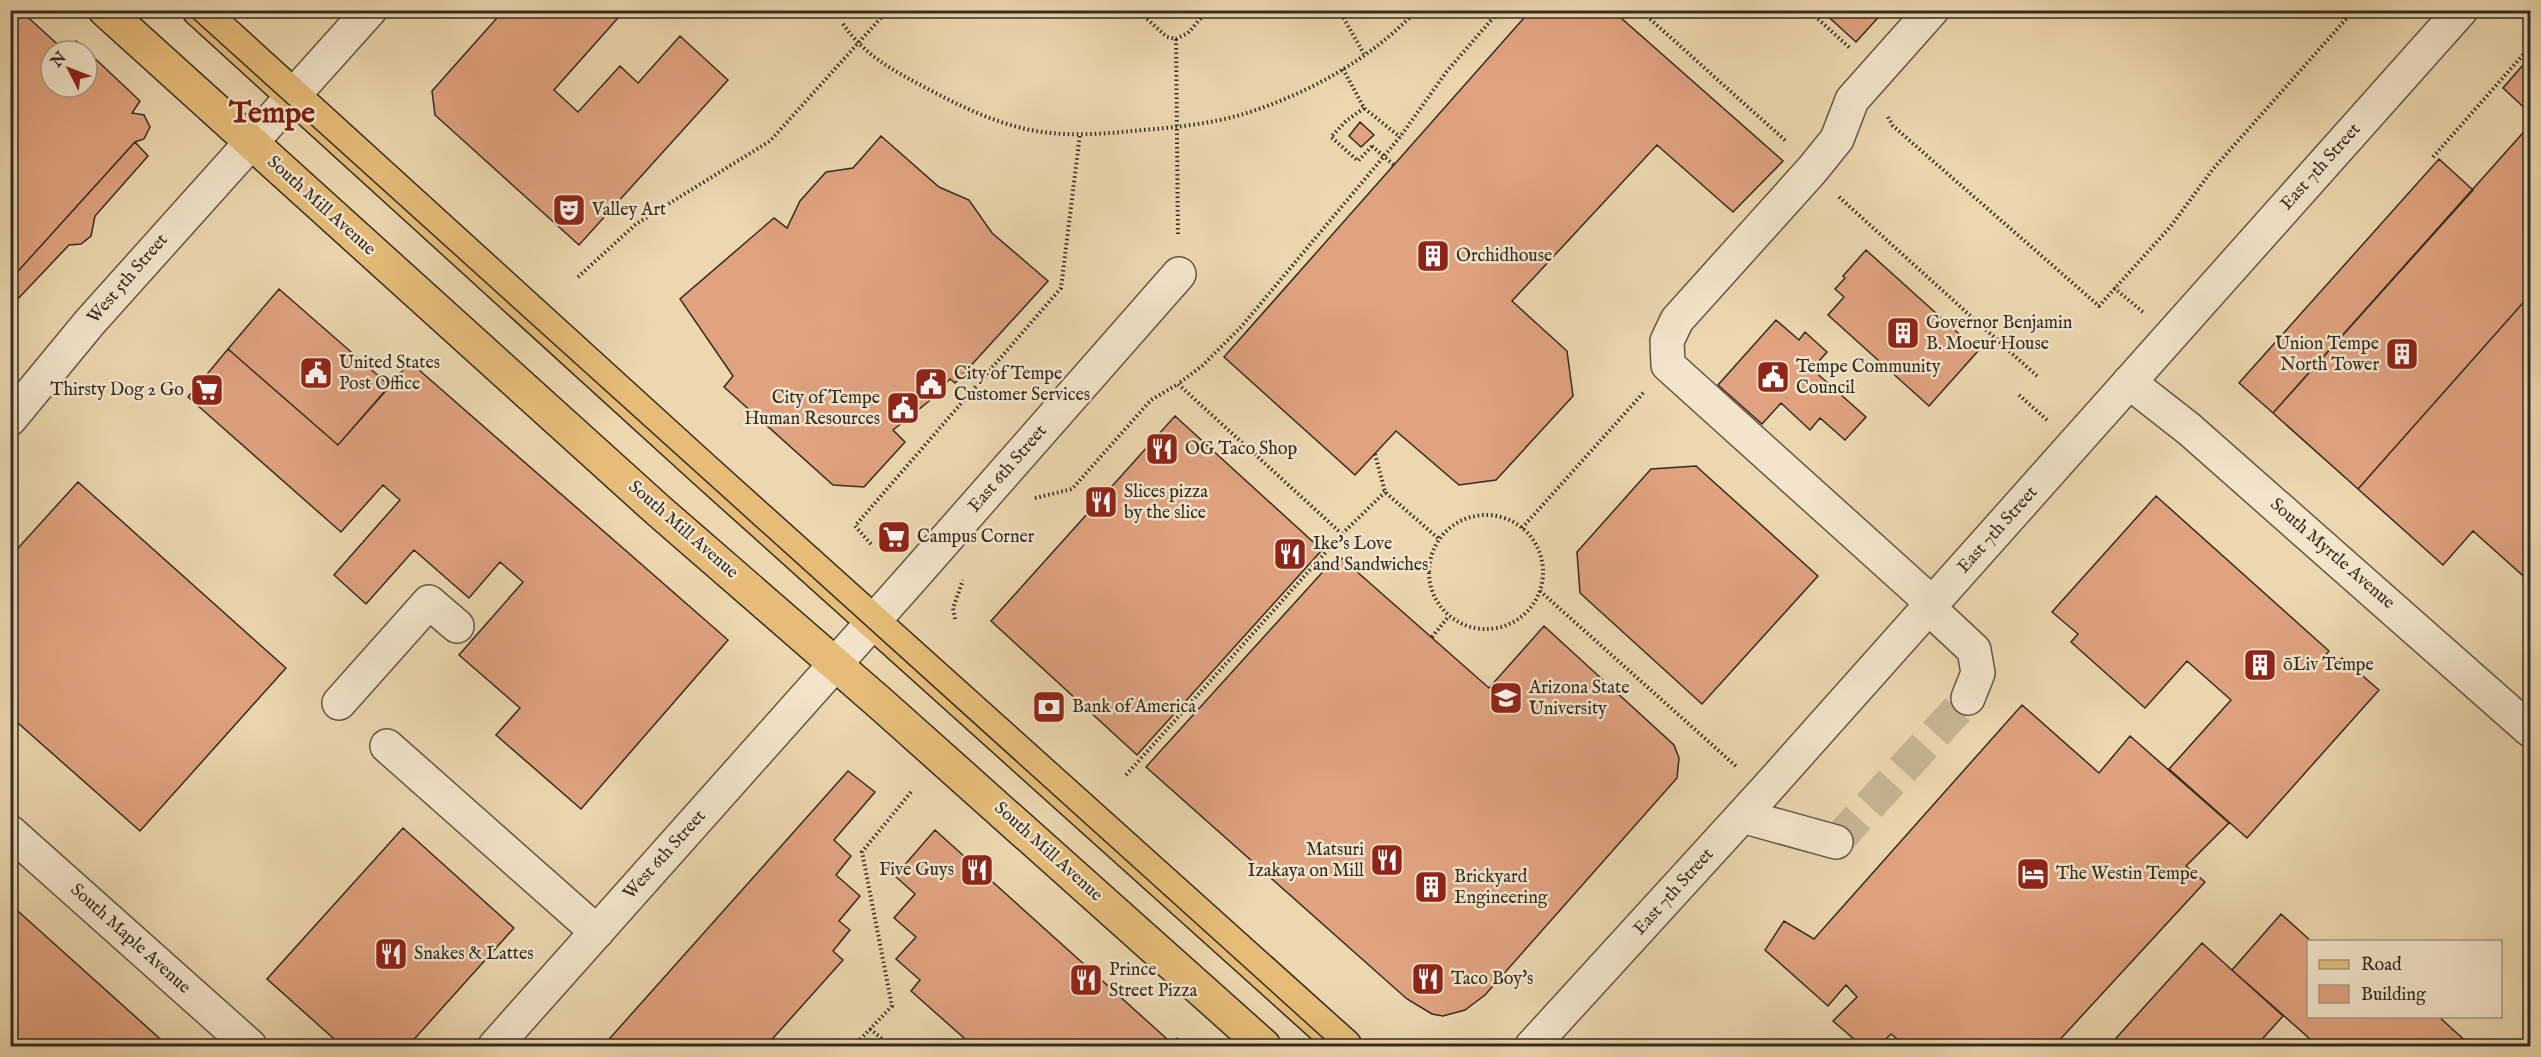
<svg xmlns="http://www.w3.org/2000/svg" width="2541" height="1057" font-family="'IM FELL English',serif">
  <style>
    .building { fill: #e0a27f; stroke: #342c22; stroke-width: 1.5 }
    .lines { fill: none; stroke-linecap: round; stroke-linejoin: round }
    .minor-tunnel { stroke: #c7b593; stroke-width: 33; stroke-dasharray: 33 16; stroke-linecap: butt }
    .minor-casing { stroke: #625745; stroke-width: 36 }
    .major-casing { stroke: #342c22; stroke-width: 36 }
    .path { stroke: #342c22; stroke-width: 4; stroke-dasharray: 1.5 3; stroke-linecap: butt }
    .minor { stroke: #f3e5cb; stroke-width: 33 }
    .major { stroke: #e6bc78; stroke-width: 33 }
    .tram { stroke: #342c22; stroke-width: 1.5 }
    .path-bridge { stroke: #342c22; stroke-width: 4; stroke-dasharray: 1.5 3; stroke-linecap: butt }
    .labels { text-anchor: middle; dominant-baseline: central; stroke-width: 5; stroke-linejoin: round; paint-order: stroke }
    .street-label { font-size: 18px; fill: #342c22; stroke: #f3e5cb }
    .poi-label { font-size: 18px; fill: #342c22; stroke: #f3e5cb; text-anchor: start }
    .town-label { font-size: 30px; font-weight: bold; fill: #7a1f14; stroke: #f3e5cb }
  </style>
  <rect width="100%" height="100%" fill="#ecd7af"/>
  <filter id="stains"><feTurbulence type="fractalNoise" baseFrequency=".00333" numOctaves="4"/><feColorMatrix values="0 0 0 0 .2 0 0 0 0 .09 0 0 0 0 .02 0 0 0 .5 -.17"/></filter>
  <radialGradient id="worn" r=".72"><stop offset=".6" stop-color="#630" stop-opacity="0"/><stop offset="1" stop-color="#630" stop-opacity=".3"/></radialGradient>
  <path class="building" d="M504 10H625L554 90 578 112 620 66 638 83 680 36 728 80 579 245 435 115 432 91Z
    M1531 10H1612L1783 161 1733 212 1657 145 1512 301 1567 351 1573 396 1496 480 1459 485 1396 431 1355 475 1224 357Z
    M1821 10H1885L1856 42Z
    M22 12 65 51 76 41 87 51H51V87H87V51L140 101 132 113 144 115 150 127 144 139 135 142 10 280V16L15 20Z
    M2530 57V113L2503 88Z
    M1360 122 1374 135 1361 147 1349 136Z
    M2530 125V295L2358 489 2273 413Z
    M881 136 939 187 969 200 992 233 1048 281 955 383 950 379 928 402 893 430 905 442 864 487 833 485 724 387 733 376 680 299 774 218 787 228 800 201 826 172 853 168Z
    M135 142 148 156 95 216 91 236 81 244 69 245 14 303 10 299V280Z
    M2439 159 2473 190 2273 413 2239 383Z
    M1866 250 1978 351 1929 406 1828 315 1844 297 1835 289 1845 278 1843 276Z
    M279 289 390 386 338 445 228 349Z
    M2530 295V582L2473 531 2443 565 2358 489Z
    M1776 320 1799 340 1805 332 1827 352 1812 369 1866 417 1845 440 1820 418 1810 430 1781 403 1762 424 1718 385Z
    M228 349 338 445 410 362 728 640 581 809 496 735 520 708 459 655 523 582 500 562 469 598 414 550 366 604 334 575 400 500 383 485 341 532 188 397Z
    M1175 416 1322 550 1137 755 991 621Z
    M1696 466 1818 576 1702 704 1580 593 1577 552 1651 469Z
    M78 482 286 668 140 831 10 716V557Z
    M2156 496 2329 651 2322 659 2333 668 2342 658 2379 690 2247 838 2169 769 2231 700 2187 661 2145 708 2071 642 2078 634 2052 612Z
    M1338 555 1489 688 1544 626 1674 745 1679 758 1677 778 1485 995 1465 1010 1443 1016 1432 1014 1407 999 1146 767Z
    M2022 705 2099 773 2130 736 2229 823 2186 866 2205 882 2054 1046H2024L2017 1041 2012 1046H1906L1891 1034 1879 1046H1862L1833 1021 1857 997 1846 985 1828 1006 1765 950 1784 921 1814 939Z
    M848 771 875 792 834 840 851 856 836 875 860 896 839 921 850 930 833 951 843 960 766 1046H603Z
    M403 828 514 928 408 1046H342L267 979Z
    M935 830 1167 1039 1160 1046H973L911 991 920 980 896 959 916 937 894 918 915 894 895 876Z
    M10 904 168 1046H10Z
    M2281 914 2312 942H2308V1016H2438L2471 1046H2318L2232 970Z
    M2202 943 2283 1016 2256 1046H2109Z"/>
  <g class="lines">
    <path class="minor-tunnel" d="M1836 842 1968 698"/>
    <defs>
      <path id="minor" d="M1932 10 1852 100 1837 139 1812 170 1677 320 1667 341 1668 365 1933 604
        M2129 382 2189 429 2530 730
        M10 419 90 322 370 10
        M1929 608 1974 650 1978 673 1968 698
        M339 703 429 602 457 626
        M387 746 597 932
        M1742 816 1836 842
        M10 832 250 1046
        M495 1046 911 579 1179 274
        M1532 1046 1765 791 2461 10"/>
      <path id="major" d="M105 10 659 511 880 703 1264 1046
        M199 10 701 467 1345 1046"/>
    </defs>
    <use href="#minor" class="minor-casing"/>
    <use href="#major" class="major-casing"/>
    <path class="path" d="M1137 10 1167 37 1176 39 1188 33 1208 10
      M1339 10 1364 54
      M1640 10 1787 142
      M1808 10 1850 48
      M843 24C865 56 894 71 928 89 964 108 1001 126 1042 132 1071 136 1103 134 1132 131 1168 128 1205 125 1240 115 1304 96 1370 60 1417 10
      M1176 39 1178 237
      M1343 69 1364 108 1400 137
      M1364 108 1346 121 1331 137 1358 161 1372 146
      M1888 117 1893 126 2099 306 2171 226 2213 169 2354 10
      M2433 157 2530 47
      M1839 197 2037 376
      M578 277 636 224 770 141 888 10
      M2114 288 2143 312
      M2019 395 2047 420
      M1375 454 1385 492 1439 539
      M1035 498 1072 489 1151 400 1178 384
      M1429 572a57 57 0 1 1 114 0a57 57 0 1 1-114 0Z
      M1522 528 1644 392
      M1342 534 1178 384 1202 366 1241 327 1400 137 1447 71 1500 10
      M871 544 855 526 1061 288 1080 134
      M1540 591 1737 767
      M955 619 953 608 963 580
      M1432 637 1449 616
      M1126 775 1342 534 1385 492
      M870 1029 891 1046
      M854 1046 892 1006 862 852 911 792
      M1171 1046 1180 1037"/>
    <use href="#minor" class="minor"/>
    <use href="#major" class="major"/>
    <path class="tram" d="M184 10 1332 1046"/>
    <path class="path-bridge" d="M1372 146 1394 165"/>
  </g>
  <defs>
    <symbol id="theatre-square" viewBox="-11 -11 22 22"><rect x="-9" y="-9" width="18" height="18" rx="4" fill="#8f2418" stroke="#f3e5cb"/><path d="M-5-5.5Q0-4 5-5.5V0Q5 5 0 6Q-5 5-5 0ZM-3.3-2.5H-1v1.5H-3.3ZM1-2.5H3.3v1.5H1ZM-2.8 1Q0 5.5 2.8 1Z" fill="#fff"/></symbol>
    <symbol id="building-square" viewBox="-11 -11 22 22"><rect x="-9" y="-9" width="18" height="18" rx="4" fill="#8f2418" stroke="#f3e5cb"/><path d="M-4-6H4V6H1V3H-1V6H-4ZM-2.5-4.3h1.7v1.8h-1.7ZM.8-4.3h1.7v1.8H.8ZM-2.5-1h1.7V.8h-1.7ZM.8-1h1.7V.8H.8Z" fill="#fff"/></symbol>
    <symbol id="civic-square" viewBox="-11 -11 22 22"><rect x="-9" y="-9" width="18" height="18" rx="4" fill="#8f2418" stroke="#f3e5cb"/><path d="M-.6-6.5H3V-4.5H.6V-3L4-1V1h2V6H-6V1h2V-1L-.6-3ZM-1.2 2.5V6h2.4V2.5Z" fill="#fff"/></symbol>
    <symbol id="supermarket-square" viewBox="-11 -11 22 22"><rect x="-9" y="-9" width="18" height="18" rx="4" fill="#8f2418" stroke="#f3e5cb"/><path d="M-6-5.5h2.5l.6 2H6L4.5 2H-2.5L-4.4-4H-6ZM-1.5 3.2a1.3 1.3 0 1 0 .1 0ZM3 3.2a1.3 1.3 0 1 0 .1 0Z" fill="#fff"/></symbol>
    <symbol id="restaurant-square" viewBox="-11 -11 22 22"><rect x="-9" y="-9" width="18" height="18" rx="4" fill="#8f2418" stroke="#f3e5cb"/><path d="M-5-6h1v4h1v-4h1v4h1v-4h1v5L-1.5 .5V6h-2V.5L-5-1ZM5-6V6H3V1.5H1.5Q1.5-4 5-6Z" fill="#fff"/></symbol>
    <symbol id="university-square" viewBox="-11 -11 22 22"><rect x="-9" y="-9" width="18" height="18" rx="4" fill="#8f2418" stroke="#f3e5cb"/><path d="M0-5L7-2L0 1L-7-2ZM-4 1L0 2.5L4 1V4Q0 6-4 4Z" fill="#fff"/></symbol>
    <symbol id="bank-square" viewBox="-11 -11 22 22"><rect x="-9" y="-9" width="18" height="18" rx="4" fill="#8f2418" stroke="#f3e5cb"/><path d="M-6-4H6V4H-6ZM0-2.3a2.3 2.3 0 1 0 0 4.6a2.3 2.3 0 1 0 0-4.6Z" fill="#fff"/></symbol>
    <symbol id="hotel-square" viewBox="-11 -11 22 22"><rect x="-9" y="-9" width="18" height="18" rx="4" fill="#8f2418" stroke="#f3e5cb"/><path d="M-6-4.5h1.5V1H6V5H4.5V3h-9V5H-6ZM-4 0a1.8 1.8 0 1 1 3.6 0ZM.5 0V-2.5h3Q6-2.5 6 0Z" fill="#fff"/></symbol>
  </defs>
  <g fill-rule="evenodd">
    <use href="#theatre-square" x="550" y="191" width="38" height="38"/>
    <use href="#building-square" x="1414" y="237" width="38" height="38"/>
    <use href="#building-square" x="1884" y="314" width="38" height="38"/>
    <use href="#building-square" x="2383" y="335" width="38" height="38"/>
    <use href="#civic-square" x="297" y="354" width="38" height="38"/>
    <use href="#civic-square" x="1754" y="358" width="38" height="38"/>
    <use href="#civic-square" x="912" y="365" width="38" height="38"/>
    <use href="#supermarket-square" x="188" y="371" width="38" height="38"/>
    <use href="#civic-square" x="884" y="389" width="38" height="38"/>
    <use href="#restaurant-square" x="1143" y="430" width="38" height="38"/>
    <use href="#restaurant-square" x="1082" y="483" width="38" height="38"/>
    <use href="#supermarket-square" x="875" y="518" width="38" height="38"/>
    <use href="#restaurant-square" x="1271" y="535" width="38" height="38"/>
    <use href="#building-square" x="2241" y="646" width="38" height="38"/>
    <use href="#university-square" x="1487" y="679" width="38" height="38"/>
    <use href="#bank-square" x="1030" y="688" width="38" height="38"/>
    <use href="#restaurant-square" x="1368" y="841" width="38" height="38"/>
    <use href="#restaurant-square" x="958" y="851" width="38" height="38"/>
    <use href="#hotel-square" x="2014" y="855" width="38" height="38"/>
    <use href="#building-square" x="1412" y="868" width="38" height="38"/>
    <use href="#restaurant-square" x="372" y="935" width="38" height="38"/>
    <use href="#restaurant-square" x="1409" y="960" width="38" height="38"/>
    <use href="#restaurant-square" x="1067" y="961" width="38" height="38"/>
  </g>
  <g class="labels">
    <g class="street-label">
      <text transform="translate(2321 167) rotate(-48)">East 7th Street</text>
      <text transform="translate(321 206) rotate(42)">South Mill Avenue</text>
      <text transform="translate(128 279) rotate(-49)">West 5th Street</text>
      <text transform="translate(1008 469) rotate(-49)">East 6th Street</text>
      <text transform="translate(683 530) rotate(41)">South Mill Avenue</text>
      <text transform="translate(1998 530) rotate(-48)">East 7th Street</text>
      <text transform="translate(2332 554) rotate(41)">South Myrtle Avenue</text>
      <text transform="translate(1048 852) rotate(42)">South Mill Avenue</text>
      <text transform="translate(665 855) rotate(-48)">West 6th Street</text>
      <text transform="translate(1674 892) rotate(-48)">East 7th Street</text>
      <text transform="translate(130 939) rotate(42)">South Maple Avenue</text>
    </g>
    <g class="poi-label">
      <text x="592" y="210">Valley Art</text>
      <text x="1456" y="256">Orchidhouse</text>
      <text x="1926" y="323">Governor Benjamin<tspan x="1926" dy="21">B. Moeur House</tspan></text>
      <text x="2379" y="344" text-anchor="end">Union Tempe<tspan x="2379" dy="21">North Tower</tspan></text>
      <text x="339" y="363">United States<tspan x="339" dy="21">Post Office</tspan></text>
      <text x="1796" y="367">Tempe Community<tspan x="1796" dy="21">Council</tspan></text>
      <text x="954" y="374">City of Tempe<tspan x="954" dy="21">Customer Services</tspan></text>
      <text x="184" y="390" text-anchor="end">Thirsty Dog 2 Go</text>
      <text x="880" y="398" text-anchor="end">City of Tempe<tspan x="880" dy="21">Human Resources</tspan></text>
      <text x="1185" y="449">OG Taco Shop</text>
      <text x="1124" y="492">Slices pizza<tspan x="1124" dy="21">by the slice</tspan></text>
      <text x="917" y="537">Campus Corner</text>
      <text x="1313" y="544">Ike's Love<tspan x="1313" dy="21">and Sandwiches</tspan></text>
      <text x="2283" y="665">ōLiv Tempe</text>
      <text x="1529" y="688">Arizona State<tspan x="1529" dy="21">University</tspan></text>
      <text x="1072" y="707">Bank of America</text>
      <text x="1364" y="850" text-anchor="end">Matsuri<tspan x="1364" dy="21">Izakaya on Mill</tspan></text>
      <text x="954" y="870" text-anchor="end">Five Guys</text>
      <text x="2056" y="874">The Westin Tempe</text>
      <text x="1454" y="877">Brickyard<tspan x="1454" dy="21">Engineering</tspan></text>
      <text x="414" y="954">Snakes &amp; Lattes</text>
      <text x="1109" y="970">Prince<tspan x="1109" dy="21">Street Pizza</tspan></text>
      <text x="1451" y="979">Taco Boy's</text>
    </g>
    <g class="town-label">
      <text x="272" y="114">Tempe</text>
    </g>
  </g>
  <rect width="2541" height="1057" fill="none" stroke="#ecd7af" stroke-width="36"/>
  <rect x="12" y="12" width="2517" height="1033" fill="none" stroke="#342c22" stroke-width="3"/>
  <rect x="18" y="18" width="2505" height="1021" fill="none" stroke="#342c22" stroke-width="1.5"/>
  <rect x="2307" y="940" width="195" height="78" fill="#f3e5cb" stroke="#a79b87" stroke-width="1.5"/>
  <rect x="2319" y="960" width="30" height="9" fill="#e6bc78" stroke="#a79b87" stroke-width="1.5"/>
  <text x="2361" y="970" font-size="18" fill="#342c22">Road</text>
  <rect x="2319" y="985" width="30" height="18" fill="#e0a27f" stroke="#a79b87" stroke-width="1.5"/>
  <text x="2361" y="1000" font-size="18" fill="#342c22">Building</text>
  <g transform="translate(69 69) rotate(312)"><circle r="28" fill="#f3e5cb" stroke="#a79b87" stroke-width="1.5"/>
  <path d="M0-4.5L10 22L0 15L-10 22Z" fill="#8f2418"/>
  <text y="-9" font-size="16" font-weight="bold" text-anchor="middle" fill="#342c22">N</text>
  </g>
  <rect width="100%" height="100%" filter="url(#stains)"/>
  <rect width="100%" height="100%" fill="url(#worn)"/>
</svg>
